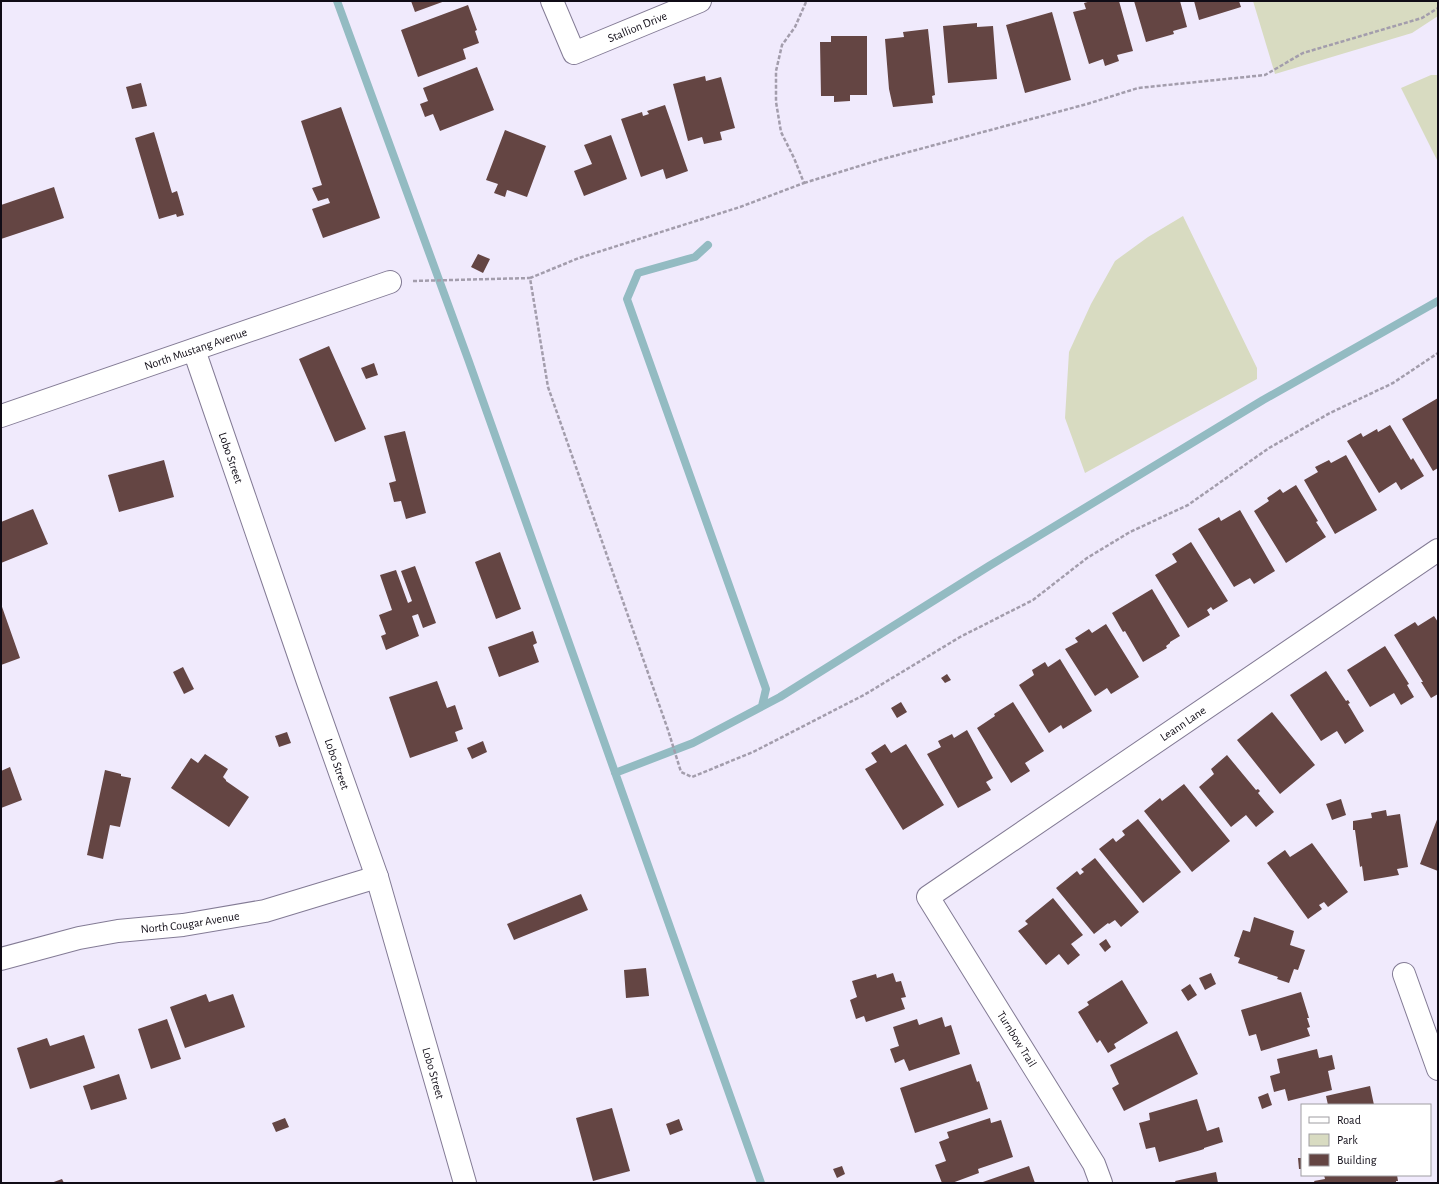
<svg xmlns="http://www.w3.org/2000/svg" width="1439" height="1184" font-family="'Alegreya Sans',sans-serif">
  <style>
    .green { fill: #d8dbc1 }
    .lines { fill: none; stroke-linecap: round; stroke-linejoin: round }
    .stream { stroke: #93bbc2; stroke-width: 8 }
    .building { fill: #644543 }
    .minor-casing { stroke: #837b95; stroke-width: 24 }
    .path { stroke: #a39dac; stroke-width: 2.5; stroke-dasharray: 4 2; stroke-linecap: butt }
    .minor { stroke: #fff; stroke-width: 22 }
    .labels { text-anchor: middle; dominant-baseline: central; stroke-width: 4; stroke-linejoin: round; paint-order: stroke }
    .street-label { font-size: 12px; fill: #100c16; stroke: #fff }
  </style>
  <rect width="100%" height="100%" fill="#f0eafc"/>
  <path class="green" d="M1253 1H1438V16L1412 33 1275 74Z
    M1431 75H1438V162L1401 88Z
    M1183 216 1257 368V379L1085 473 1065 418 1069 352 1091 304 1115 261 1148 237Z"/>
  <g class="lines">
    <path class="stream" d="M337 1 468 359 761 1183
      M708 245 695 257 638 273 627 299 766 689 762 706
      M615 773 693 743 780 697 989 566 1263 400 1438 301"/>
  </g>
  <path class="building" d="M411 1H445L415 12Z
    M1091 1H1119L1133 51 1117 55 1119 61 1105 66 1103 59 1089 64 1073 12 1086 9 1084 3Z
    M1134 1H1180L1187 27 1173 31 1174 34 1146 42Z
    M1194 1H1239L1241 7 1199 20Z
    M468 5 477 30 475 31 479 43 463 49 466 59 418 77 401 30Z
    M1052 12 1071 80 1025 93 1006 25Z
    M977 23V27L993 26 997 79 948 83 943 26Z
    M928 29 935 95 932 96 933 103 893 107 889 89 885 39 904 37 903 32Z
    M831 36H867V95H850V101L834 102V96H821L820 42H831Z
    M477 67 494 110 440 131 433 114 425 117 420 104 428 101 423 88Z
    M705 76 706 81 721 77 735 128 720 132 722 140 704 144 702 137 688 141 673 84Z
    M141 83 147 106 132 109 126 87Z
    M665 105 688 171 666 179 663 169 641 177 621 119 642 112 643 116 649 114 647 111Z
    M341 107 380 218 323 238 312 209 330 203 328 198 318 201 312 188 322 185 301 121Z
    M505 130 546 146 527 197 507 190 505 197 494 193 498 184 486 180Z
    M154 132 172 193 177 191 184 215 177 217 176 214 159 219 135 138Z
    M611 135 627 179 584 196 574 171 592 164 584 145Z
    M54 187 64 218 1 239V205Z
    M478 254 490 259 483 273 471 267Z
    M329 346 366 429 335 442 299 359Z
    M374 363 378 375 366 379 361 368Z
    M1438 398V468L1433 471 1402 419Z
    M1390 425 1411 460 1413 458 1424 476 1401 490 1396 482 1379 493 1347 441 1361 433 1363 437 1377 429 1378 432Z
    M405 431 426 513 406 519 401 501 394 502 389 483 396 481 384 436Z
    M1346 455 1377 510 1335 534 1304 480 1318 472 1315 467 1329 460 1331 463Z
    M164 460 174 497 119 512 108 475Z
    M1296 485 1318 521 1316 522 1326 537 1286 563 1254 511 1269 501 1267 498 1280 489 1283 493Z
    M33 509 48 544 1 563V522Z
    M1240 510 1275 571 1254 584 1250 578 1234 587 1198 529 1219 517 1221 521Z
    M1191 542 1228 601 1213 610 1211 607 1207 610 1210 615 1188 628 1155 575 1177 562 1172 554Z
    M500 552 521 609 496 619 475 562Z
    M415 566 436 623 423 628 418 614 412 616 419 636 386 650 381 636 386 634 379 615 392 610 380 575 396 570 408 603 412 601 401 571Z
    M1152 589 1180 636 1170 642V643L1166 646 1167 648 1143 662 1125 631 1123 632 1112 613Z
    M1 604 20 658 1 665Z
    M1434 616 1438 622V694L1431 698 1421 682H1423L1394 635 1415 622 1418 626Z
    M1106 624 1139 677 1111 694 1107 688 1095 696 1065 649 1078 642 1075 638 1089 629 1092 633Z
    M533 631 537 643 533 645 539 662 499 677 488 647Z
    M1385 646 1409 684 1407 685 1414 697 1401 705 1394 693 1370 707 1347 670Z
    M1060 659 1092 711 1063 729 1061 725 1049 733 1019 685 1034 675 1032 670 1045 662 1048 667Z
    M183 667 194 689 184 694 173 672Z
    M1326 671 1346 701 1348 700 1350 703 1348 704 1364 731 1345 744 1337 731 1321 741 1290 695Z
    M947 674 951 680 945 683 941 678Z
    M437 681 447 708 455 705 463 729 455 732 458 741 410 758 389 697Z
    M901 702 907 712 897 718 891 708Z
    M1013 702 1044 751 1025 763 1030 771 1011 783 977 728 995 716 994 714Z
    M1272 712 1315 765 1280 794 1237 740Z
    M967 730 993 778 986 782 991 790 958 808 927 754 941 747 938 741 952 734 954 738Z
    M287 732 291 743 279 747 275 736Z
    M483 741 487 752 472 759 467 748Z
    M885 744 891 753 906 744 944 805 903 830 865 769 877 762 871 753Z
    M205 754 228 769 223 777 226 780V781L249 797 229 827 171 788 191 758 198 763Z
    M1227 755 1256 790 1258 789 1260 791 1258 793 1274 812 1256 827 1246 815 1231 827 1199 787 1214 774 1211 769Z
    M10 767 22 800 1 808V771Z
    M105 770 121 774V776L131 778 120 827 110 825 103 859 87 855Z
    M1184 784 1230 841 1192 872 1144 811 1160 798 1162 801Z
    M1341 799 1346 815 1332 820 1326 804Z
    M1386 810 1387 816 1400 814 1408 867 1397 869 1399 875 1364 881 1362 866 1360 867 1355 830H1353V821L1372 818 1371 813Z
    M1438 817V871L1420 864Z
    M1138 819 1181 872 1143 903 1099 849 1113 838 1116 842 1125 835 1122 831Z
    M1312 843 1348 892 1328 907 1324 902 1319 905 1322 909 1308 919 1267 863 1285 850 1290 857Z
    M1095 858 1139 912 1121 927 1115 920 1109 924 1108 923 1094 934 1056 888 1077 871 1080 875 1084 872 1081 869Z
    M581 894 588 910 514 940 507 924Z
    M1053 898 1083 935 1071 944 1080 955 1068 965 1059 954 1046 965 1018 931 1028 924 1025 921Z
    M1254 917 1294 931 1290 945 1305 950 1298 970 1294 969 1289 983 1277 979 1278 977 1238 963 1240 958 1234 956 1243 930 1250 932Z
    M1106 939 1111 947 1105 952 1099 944Z
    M646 968 649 996 626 998 624 970Z
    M893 973 896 982 901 981 906 997 901 998 905 1009 866 1022 864 1016 856 1019 850 1000 857 997 852 981 876 974 877 978Z
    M1211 973 1216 984 1205 990 1199 978Z
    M1122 980 1148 1023 1114 1044 1116 1048 1108 1053 1100 1040 1097 1043 1078 1012 1089 1005 1087 1002Z
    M1190 984 1197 995 1188 1001 1181 990Z
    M1301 992 1309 1018H1307L1310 1027 1307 1028 1310 1036 1261 1051 1256 1034 1249 1036 1241 1010Z
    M206 994 209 1002 233 994 245 1027 185 1048 170 1007Z
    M942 1017 945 1027 951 1025 960 1054 909 1071 904 1059 895 1063 890 1049 899 1046 893 1027 917 1019 919 1025Z
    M167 1019 181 1059 151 1069 138 1029Z
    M1177 1031 1198 1074 1124 1111 1112 1088 1119 1084 1110 1065Z
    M84 1035 95 1068 30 1089 17 1048 47 1038 50 1046Z
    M1317 1049 1319 1058 1332 1055 1335 1069 1328 1071 1332 1090 1288 1101 1285 1089 1274 1092 1270 1076 1280 1073 1277 1059Z
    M971 1064 977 1082 979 1081 988 1109 915 1133 900 1088Z
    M119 1074 127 1099 91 1110 83 1086Z
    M1370 1086 1374 1105H1328L1326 1096Z
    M1268 1093 1272 1105 1262 1109 1258 1097Z
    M1197 1099 1207 1131 1219 1127 1223 1142 1204 1148V1149L1201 1150 1159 1162 1155 1147 1146 1149 1139 1123 1150 1120 1149 1113Z
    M612 1108 630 1171 593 1181 576 1118Z
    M285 1118 289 1127 276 1132 272 1123Z
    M990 1118 991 1123 1001 1120 1013 1157 978 1169 979 1173 952 1183H942L935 1165 946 1161 939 1142 949 1138 947 1132Z
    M679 1119 683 1130 670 1135 666 1124Z
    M1298 1158H1302V1169H1299Z
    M842 1166 845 1174 837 1178 833 1169Z
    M1029 1166 1035 1183H980Z
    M1216 1172 1218 1183H1176L1175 1181Z
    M1324 1175H1397L1398 1181H1396V1183H1315L1314 1181 1325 1179Z
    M62 1179 64 1183H51Z"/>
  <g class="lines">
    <defs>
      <g id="minor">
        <path id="s1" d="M552 1 574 53 700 1"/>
        <path id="s2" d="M194 350 308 682 377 877 465 1183"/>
        <path id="s3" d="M1 416 390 282"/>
        <path id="s4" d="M1 959 79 938 118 931 183 925 265 911 377 877"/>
        <path d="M1404 974 1438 1069"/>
        <path id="s5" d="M1101 1183 1094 1164 928 897 1438 550"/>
      </g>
    </defs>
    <use href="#minor" class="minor-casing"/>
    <path class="path" d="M806 2 795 27 782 45 776 71V102L781 132 794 158 804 183 740 207 579 258 530 278 548 387 668 730 681 772 692 777 753 752 864 695 960 637 1033 600 1087 558 1130 532 1188 505 1269 448 1330 413 1393 383 1438 353
      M804 183 879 160 1087 104 1138 88 1265 75 1303 53 1422 18 1438 8
      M413 281 530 278"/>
    <use href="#minor" class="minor"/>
  </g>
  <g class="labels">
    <g class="street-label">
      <text stroke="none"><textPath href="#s1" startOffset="125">Stallion Drive</textPath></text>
      <text stroke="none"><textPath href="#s3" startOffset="206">North Mustang Avenue</textPath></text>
      <text stroke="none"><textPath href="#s2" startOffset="114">Lobo Street</textPath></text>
      <text stroke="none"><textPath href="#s5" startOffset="643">Leann Lane</textPath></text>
      <text stroke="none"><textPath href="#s2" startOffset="438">Lobo Street</textPath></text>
      <text stroke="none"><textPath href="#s4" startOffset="193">North Cougar Avenue</textPath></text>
      <text transform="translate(1017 1039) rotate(58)">Turnbow Trail</text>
      <text stroke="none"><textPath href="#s2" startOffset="762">Lobo Street</textPath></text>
    </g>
  </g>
  <rect width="1439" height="1184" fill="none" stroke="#100c16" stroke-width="4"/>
  <rect x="1301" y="1104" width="130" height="72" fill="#ffffff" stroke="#9f9ea2"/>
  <rect x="1309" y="1117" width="20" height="6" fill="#ffffff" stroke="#9f9ea2"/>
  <text x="1337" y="1124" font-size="12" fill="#100c16">Road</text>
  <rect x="1309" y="1134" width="20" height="12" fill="#d8dbc1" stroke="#9f9ea2"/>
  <text x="1337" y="1144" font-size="12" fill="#100c16">Park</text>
  <rect x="1309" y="1154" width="20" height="12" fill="#644543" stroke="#9f9ea2"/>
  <text x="1337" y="1164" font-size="12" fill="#100c16">Building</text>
</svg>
